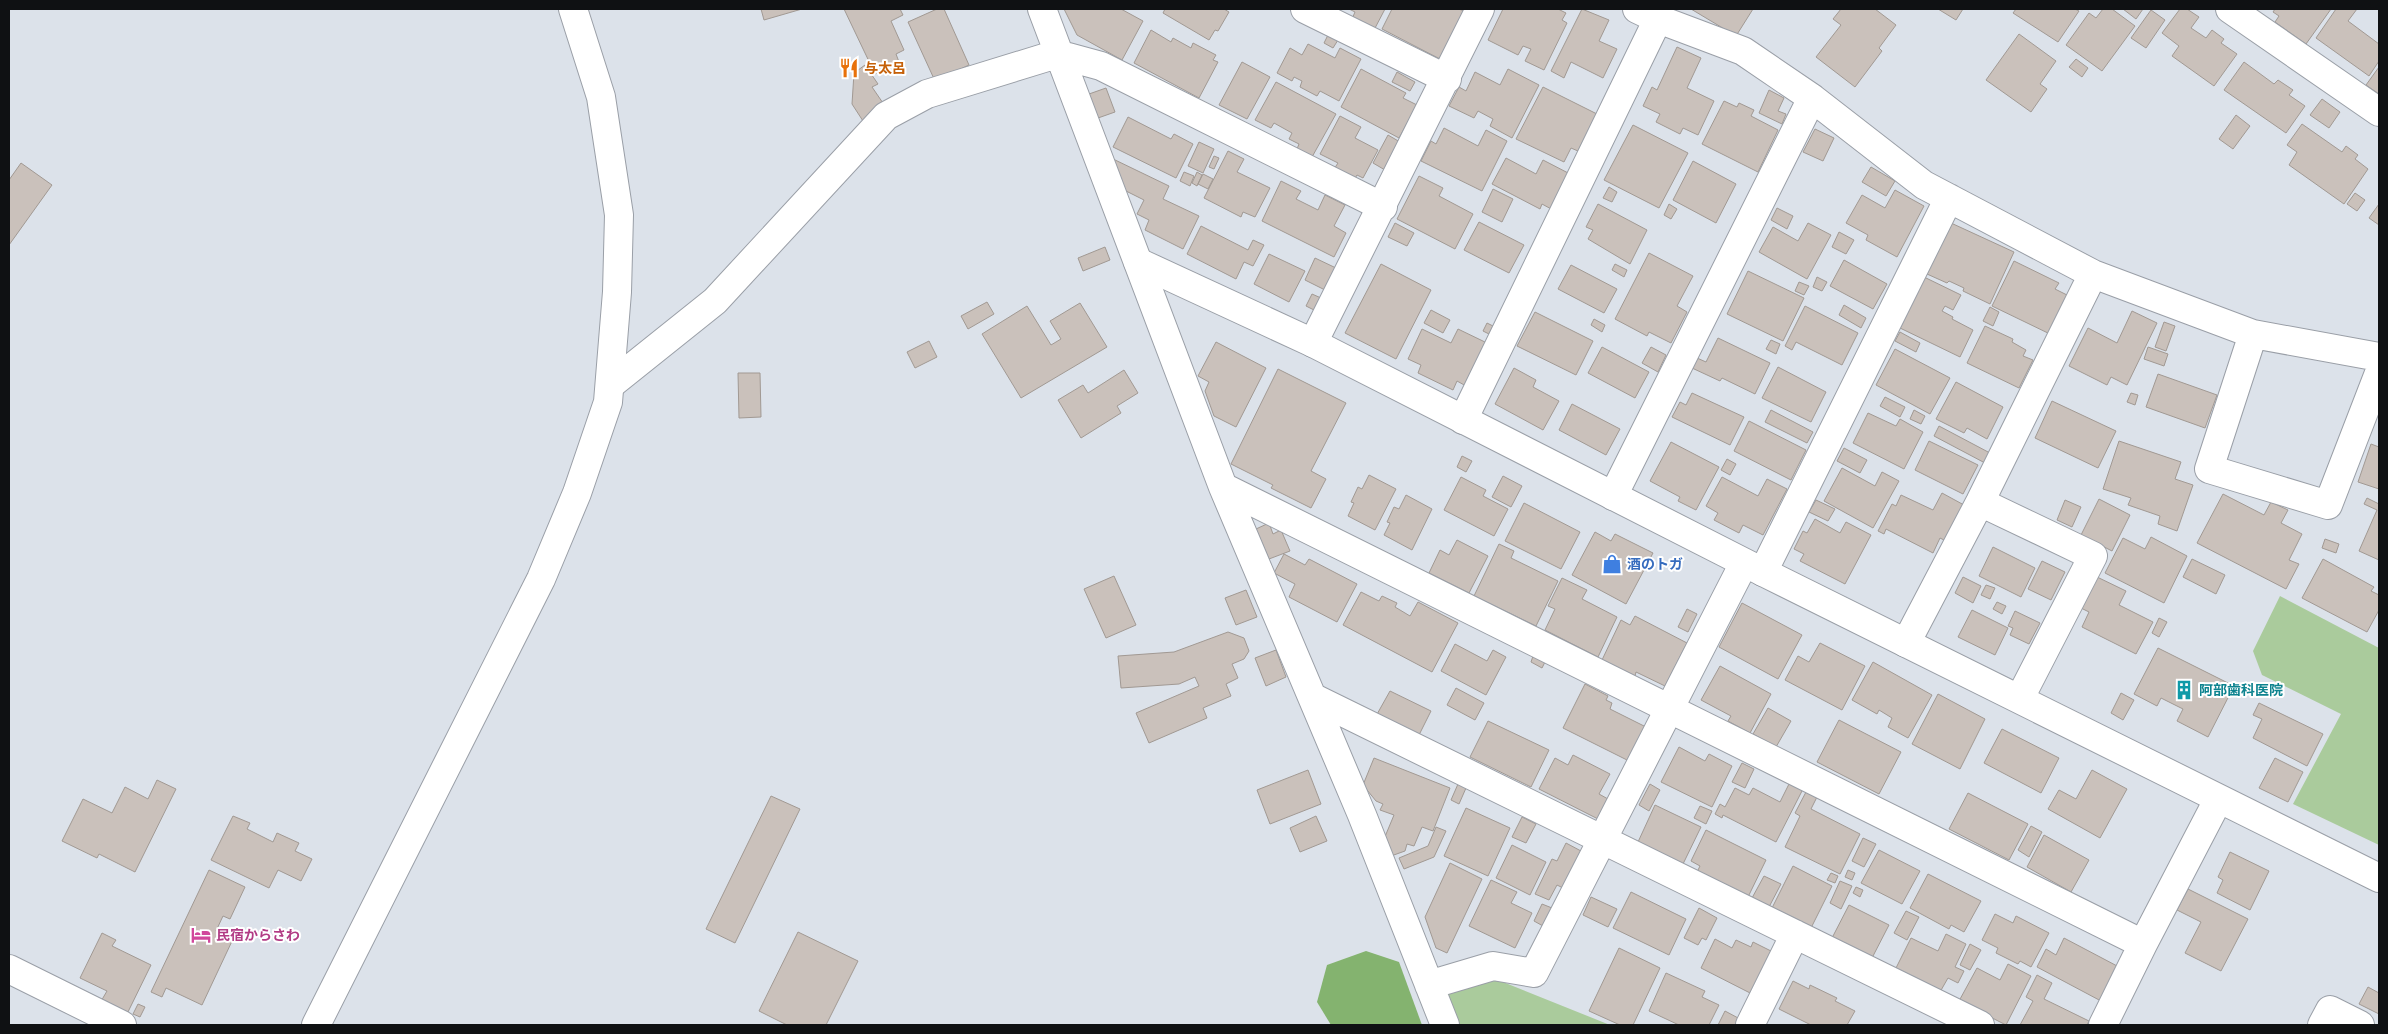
<svg xmlns="http://www.w3.org/2000/svg" width="2388" height="1034" font-family="'Times New Roman','Noto Sans JP',serif">
  <style>
    .green { fill: #aacb9c }
    .forest { fill: #84b36f }
    .building { fill: #cac1bb; stroke: #a19993 }
    .lines { fill: none; stroke-linecap: round; stroke-linejoin: round }
    .minor-casing { stroke: #9a9fa7; stroke-width: 30 }
    .tertiary-casing { stroke: #9a9fa7; stroke-width: 30 }
    .minor { stroke: #fff; stroke-width: 28 }
    .tertiary { stroke: #fff; stroke-width: 28 }
    .labels { text-anchor: middle; dominant-baseline: central; stroke-width: 4; stroke-linejoin: round; paint-order: stroke }
    .food-label { font-size: 14px; font-weight: bold; fill: #c56008; stroke: #fff; text-anchor: start }
    .shop-label { font-size: 14px; font-weight: bold; fill: #366cbe; stroke: #fff; text-anchor: start }
    .culture-label { font-size: 14px; font-weight: bold; fill: #0d838f; stroke: #fff; text-anchor: start }
    .hotel-label { font-size: 14px; font-weight: bold; fill: #b23c85; stroke: #fff; text-anchor: start }
  </style>
  <rect width="100%" height="100%" fill="#dce2ea"/>
  <path class="green" d="M2280 596 2379 648V845L2293 804 2341 714 2262 675 2253 651Z
    M1498 980 1610 1025H1460L1446 993Z"/>
  <path class="forest" d="M1366 951 1399 962 1422 1025H1331L1317 1002 1327 965Z"/>
  <path class="building" d="M761 9H802L764 20Z
    M844 9H900L903 15 891 21 904 50 896 54 899 62 875 74Z
    M937 9H944L969 65 935 81 908 22Z
    M1064 9H1121L1143 21 1122 60 1077 35Z
    M1165 9H1224L1229 12 1218 31 1215 30 1209 40 1163 13Z
    M1349 9H1385L1374 30 1352 19 1355 12Z
    M1392 9H1459L1464 11 1440 59 1382 29Z
    M1503 9H1558L1566 13 1562 20 1567 23 1544 70 1525 61 1531 49 1523 46 1518 55 1488 40Z
    M1582 9 1609 20 1599 41 1617 49 1603 78 1571 62 1564 78 1551 71Z
    M1691 9H1753L1736 36Z
    M1841 9H1875L1896 25 1879 48 1882 51 1855 87 1816 57 1841 25 1833 19Z
    M1938 9H1963L1956 20Z
    M2016 9H2075L2079 11 2058 42 2013 13Z
    M2103 9H2112L2135 26 2102 71 2066 45 2089 13 2096 18Z
    M2123 9H2143L2136 19Z
    M2180 9H2187L2199 17 2191 28 2206 38 2212 30 2224 39 2221 43 2237 54 2214 86 2172 56 2179 46 2162 33Z
    M2275 9H2331L2306 44 2275 22 2279 16 2273 12Z
    M2336 9H2357L2348 21 2379 44V61L2369 76 2316 38Z
    M2151 10 2165 20 2146 48 2131 38Z
    M1151 30 1171 42 1173 38 1191 48 1193 43 1216 55 1213 60 1218 62 1199 98 1134 63Z
    M2019 34 2056 61 2040 84 2047 89 2031 112 1986 80Z
    M1328 35 1338 40 1333 48 1324 43Z
    M1308 44 1335 58 1340 48 1361 59 1339 101 1320 91 1317 96 1300 87 1302 81 1294 77 1292 81 1277 73 1290 48 1302 55Z
    M1677 47 1701 58 1687 88 1714 101 1698 135 1683 128 1680 134 1656 122 1660 114 1643 106 1652 87 1657 90Z
    M2076 59 2088 68 2082 77 2069 67Z
    M1242 62 1270 77 1247 119 1219 105Z
    M2244 62 2274 84 2278 80 2293 90 2289 95 2305 106 2286 133 2224 90Z
    M865 65 878 84 872 87 885 106 863 121 852 104 854 73Z
    M2379 67V94L2366 85Z
    M1361 69 1406 93 1403 98 1417 105 1399 138 1341 107Z
    M1508 69 1539 85 1512 138 1490 126 1493 119 1478 111 1474 118 1449 106 1459 87 1466 91 1475 72 1500 85Z
    M1397 72 1415 82 1410 91 1392 82Z
    M1276 82 1336 114 1312 157 1297 149 1299 144 1289 139 1292 133 1274 123 1271 128 1255 120Z
    M1543 87 1597 114 1578 151 1571 148 1564 162 1516 139Z
    M1106 88 1115 112 1098 118 1089 94Z
    M1769 90 1784 98 1778 111 1786 114 1782 124 1759 113Z
    M2322 99 2340 112 2329 128 2310 115Z
    M1724 101 1737 107 1739 103 1754 110 1751 116 1778 130 1758 172 1702 144Z
    M2236 115 2250 126 2233 149 2219 139Z
    M1340 116 1361 127 1355 138 1378 150 1363 178 1357 175 1354 180 1334 169 1338 163 1320 154Z
    M1128 117 1171 139 1174 134 1193 144 1176 178 1113 147Z
    M2302 124 2342 152 2346 146 2358 155 2355 159 2368 169 2344 204 2289 165 2297 152 2287 145Z
    M1633 125 1688 153 1659 208 1604 180Z
    M1444 128 1478 146 1486 130 1507 141 1482 191 1421 161 1431 141 1436 144Z
    M1815 129 1834 138 1823 161 1803 152Z
    M1388 135 1400 142 1385 170 1373 163Z
    M1199 142 1214 149 1203 173 1188 166Z
    M1228 151 1244 159 1237 172 1270 188 1255 217 1243 212 1241 217 1204 198Z
    M1214 156 1219 158 1214 169 1209 167Z
    M1111 158 1169 186 1163 199 1199 216 1183 249 1145 230 1149 220 1137 214 1144 200 1122 189Z
    M1506 158 1536 174 1543 160 1572 175 1553 210 1542 204 1540 209 1492 184Z
    M1693 161 1736 184 1716 223 1673 200Z
    M21 163 52 185 9 245V180Z
    M1871 167 1895 181 1886 196 1862 182Z
    M1184 172 1194 176 1190 186 1180 181Z
    M1197 172 1202 175 1197 186 1192 183Z
    M1203 174 1213 179 1208 189 1198 184Z
    M1419 176 1443 188 1439 196 1473 214 1455 249 1397 219Z
    M1281 181 1301 191 1296 199 1318 210 1325 195 1345 205 1334 226 1346 233 1334 257 1262 221Z
    M1609 187 1617 192 1612 202 1603 198Z
    M1493 189 1513 199 1502 222 1482 212Z
    M1895 190 1924 206 1897 257 1866 240 1868 235 1846 223 1862 195 1885 208Z
    M2355 193 2365 200 2357 211 2347 204Z
    M1598 204 1647 230 1630 264 1588 239 1593 230 1586 227Z
    M1669 204 1677 209 1671 219 1664 215Z
    M2379 204V225L2369 218Z
    M1777 208 1793 216 1787 229 1771 220Z
    M1479 222 1524 245 1509 273 1464 250Z
    M1395 223 1414 233 1407 246 1388 237Z
    M1808 223 1831 235 1807 279 1759 252 1773 227 1798 241Z
    M1951 223 2014 252 1990 304 1963 291 1964 288 1949 281 1947 283 1927 274Z
    M1201 226 1248 250 1253 240 1264 245 1253 266 1244 262 1236 279 1187 254Z
    M1839 232 1854 240 1846 254 1832 247Z
    M1105 247 1110 260 1083 271 1078 258Z
    M1649 253 1693 276 1677 306 1687 312 1671 343 1649 332 1647 336 1615 319Z
    M1269 254 1305 271 1289 302 1254 284Z
    M1315 258 1336 268 1325 290 1305 280Z
    M1844 260 1887 284 1873 309 1830 286Z
    M2014 261 2059 283 2055 289 2071 297 2052 335 1992 306Z
    M1381 264 1431 290 1396 359 1345 333Z
    M1615 264 1627 270 1624 277 1612 270Z
    M1571 265 1617 289 1604 313 1558 289Z
    M1748 271 1804 298 1783 341 1727 314Z
    M1817 277 1827 282 1822 291 1813 287Z
    M1924 277 1961 295 1953 310 1945 306 1942 311 1953 317 1952 319 1973 330 1960 357 1900 328Z
    M1799 282 1809 286 1804 295 1795 291Z
    M1312 294 1321 298 1314 310 1306 306Z
    M987 302 994 314 968 329 961 316Z
    M1080 303 1107 347 1021 398 982 334 1027 306 1051 345 1061 339 1050 321Z
    M1844 305 1866 318 1861 328 1839 315Z
    M1805 306 1858 333 1842 365 1796 342 1792 350 1785 346Z
    M1990 307 1999 312 1993 326 1983 321Z
    M1431 310 1450 320 1443 333 1424 323Z
    M2132 311 2157 323 2127 385 2111 377 2107 385 2069 366 2088 328 2117 343Z
    M1535 312 1593 341 1576 375 1517 346Z
    M1594 319 1605 325 1602 332 1591 325Z
    M2164 322 2175 326 2166 351 2155 347Z
    M1487 323 1493 326 1489 334 1483 331Z
    M1985 326 2013 339 2012 342 2026 350 2023 356 2033 360 2019 388 1967 363Z
    M1422 329 1451 343 1458 329 1487 343 1466 386 1457 381 1453 390 1418 373 1421 365 1408 359Z
    M1900 332 1920 343 1916 352 1895 341Z
    M1718 338 1770 363 1755 394 1722 378 1720 381 1692 368 1697 358 1706 362Z
    M1771 340 1780 344 1776 354 1766 349Z
    M929 341 937 357 915 368 907 352Z
    M1216 342 1266 368 1236 427 1214 416 1205 391 1209 382 1198 376Z
    M1602 347 1649 372 1635 398 1588 373Z
    M1651 347 1666 355 1658 372 1642 363Z
    M2148 347 2168 354 2164 366 2144 359Z
    M1895 349 1950 378 1930 414 1876 385Z
    M1778 367 1826 392 1811 422 1762 398Z
    M1514 368 1536 380 1533 387 1559 401 1543 430 1495 404Z
    M1278 369 1346 403 1311 471 1326 479 1311 508 1271 488 1273 485 1231 464Z
    M1124 370 1138 393 1117 406 1121 413 1081 438 1058 400 1083 385 1088 393Z
    M738 373H760L761 417 739 418Z
    M2158 374 2217 395 2205 428 2146 407Z
    M1956 382 2003 407 1987 439 1967 428 1964 433 1936 419Z
    M1692 393 1744 417 1730 445 1672 417 1680 402 1686 405Z
    M2131 393 2138 395 2135 405 2127 402Z
    M1885 397 1905 407 1900 417 1880 406Z
    M2052 401 2116 431 2098 468 2035 438Z
    M1572 404 1620 429 1606 455 1559 430Z
    M1771 410 1813 432 1807 443 1765 422Z
    M1914 410 1925 416 1921 424 1910 419Z
    M1868 413 1896 426 1900 419 1923 432 1904 469 1853 443Z
    M1749 421 1806 450 1791 480 1734 451Z
    M1939 426 1990 453 1985 463 1934 436Z
    M1929 441 1978 465 1963 494 1915 470Z
    M2119 441 2181 462 2175 479 2193 485 2177 531 2158 524 2160 516 2128 505 2131 498 2103 489Z
    M1671 442 1719 467 1696 510 1678 501 1680 497 1650 481Z
    M2371 444 2379 447V489L2358 482Z
    M1844 448 1867 460 1860 473 1837 461Z
    M1462 456 1472 461 1466 472 1457 467Z
    M1727 459 1736 464 1730 475 1721 470Z
    M1842 468 1875 486 1882 472 1899 481 1873 528 1824 501Z
    M1369 475 1396 489 1375 530 1348 516 1354 503 1351 502 1358 487 1362 489Z
    M1503 476 1522 486 1511 507 1492 497Z
    M1461 477 1486 490 1483 496 1508 509 1494 536 1444 510Z
    M1722 477 1758 496 1767 479 1787 489 1763 535 1743 525 1739 533 1714 520 1718 513 1706 506Z
    M1942 493 1964 505 1946 541 1940 538 1933 553 1886 529 1884 534 1878 531 1892 504 1896 506 1901 495 1933 510Z
    M2223 494 2264 515 2271 502 2288 510 2281 523 2302 534 2289 560 2299 564 2286 589 2197 543Z
    M1406 495 1432 509 1412 550 1384 535 1390 523 1387 522 1394 507 1399 509Z
    M2367 498 2379 504V560L2359 551 2377 510 2364 504Z
    M2099 499 2130 515 2112 551 2081 535Z
    M1816 500 1835 509 1828 521 1809 512Z
    M2065 500 2081 507 2072 527 2057 520Z
    M1524 503 1580 532 1561 569 1505 541Z
    M1815 519 1840 533 1846 522 1871 535 1845 584 1800 561 1804 554 1794 549 1803 531 1807 533Z
    M1269 523 1273 534 1281 530 1290 551 1269 559 1256 529Z
    M1595 532 1611 541 1615 534 1653 553 1626 604 1572 575Z
    M2151 537 2187 556 2164 603 2105 573 2123 538 2145 549Z
    M2325 539 2339 544 2336 553 2322 548Z
    M1457 540 1488 556 1469 593 1429 573 1440 550 1449 555Z
    M1499 544 1514 551 1511 558 1558 581 1536 626 1474 596Z
    M1993 547 2035 568 2021 597 1979 576Z
    M1284 554 1305 565 1309 559 1357 584 1337 622 1289 597 1295 584 1274 573Z
    M2192 559 2225 575 2216 594 2183 577Z
    M2323 559 2374 587 2371 591 2379 595V610L2367 632 2302 598Z
    M2042 561 2065 572 2051 600 2028 589Z
    M1114 576 1136 625 1106 638 1084 589Z
    M2095 576 2126 591 2119 605 2153 622 2136 654 2082 627 2089 612 2079 607Z
    M1963 577 1981 586 1973 603 1955 593Z
    M1562 578 1587 590 1582 599 1617 617 1598 657 1545 630 1555 609 1548 606Z
    M1986 585 1995 588 1990 599 1981 595Z
    M1246 590 1257 617 1236 625 1225 598Z
    M1361 592 1379 601 1382 596 1397 603 1395 607 1410 616 1418 602 1458 623 1432 672 1343 625Z
    M1997 602 2006 606 2002 614 1993 609Z
    M1742 603 1802 635 1778 679 1719 647Z
    M1687 609 1697 614 1688 632 1678 627Z
    M1972 610 2008 628 1995 655 1958 637Z
    M2015 611 2040 623 2029 644 2010 635 2013 628 2008 626Z
    M1635 616 1687 643 1665 686 1636 672 1635 676 1602 660 1621 620 1630 625Z
    M2159 618 2167 622 2159 637 2152 633Z
    M1228 632 1244 638 1249 651 1244 659 1232 664 1238 678 1226 684 1231 696 1203 708 1207 718 1149 743 1136 713 1199 686 1195 677 1179 684 1121 688 1118 656 1174 652Z
    M1820 643 1865 666 1842 710 1785 680 1798 656 1809 662Z
    M1455 644 1487 661 1493 650 1506 657 1486 695 1441 671Z
    M2158 648 2234 686 2208 737 2177 721 2183 709 2161 698 2157 706 2134 694Z
    M1276 650 1286 677 1266 686 1255 658Z
    M1533 656 1545 662 1542 668 1531 662Z
    M1873 662 1932 695 1908 738 1888 727 1892 718 1879 710 1877 714 1852 700Z
    M1720 666 1771 694 1750 733 1728 721 1731 716 1701 700Z
    M1585 684 1608 696 1606 700 1612 703 1610 709 1646 727 1629 761 1563 728Z
    M1456 688 1484 703 1475 720 1447 705Z
    M1390 691 1431 711 1418 737 1376 716Z
    M2121 693 2134 700 2123 720 2111 713Z
    M1938 694 1985 719 1960 769 1912 744Z
    M2259 703 2323 734 2307 766 2253 738 2262 719 2253 715Z
    M1768 708 1791 721 1776 747 1753 734Z
    M1839 720 1901 752 1879 794 1817 762Z
    M1488 721 1549 750 1531 787 1470 757Z
    M2002 729 2059 758 2041 793 1984 763Z
    M1679 747 1705 761 1709 754 1732 766 1712 807 1661 782Z
    M1573 755 1610 774 1599 794 1608 799 1598 819 1539 789 1555 758 1568 765Z
    M1374 758 1450 788 1433 831 1422 827 1414 846 1407 844 1405 851 1391 856 1384 839 1394 815 1380 810 1383 804 1376 801 1363 785Z
    M2275 758 2303 772 2288 802 2259 788Z
    M1742 763 1754 769 1745 788 1732 782Z
    M1308 770 1321 804 1270 824 1257 790Z
    M2092 770 2127 789 2100 838 2048 809 2059 790 2076 799Z
    M157 780 176 789 135 872 99 854 97 858 62 841 83 799 112 813 125 787 148 799Z
    M1790 782 1803 789 1776 842 1723 815 1722 818 1715 814 1720 804 1725 807 1735 788 1749 795 1753 788 1780 802Z
    M1458 784 1466 788 1459 804 1451 800Z
    M1650 784 1660 790 1649 811 1639 805Z
    M1806 792 1817 797 1811 809 1860 834 1840 874 1785 847 1800 816 1795 813Z
    M1968 793 2028 824 2009 860 1949 829Z
    M771 796 800 809 735 943 706 929Z
    M1655 805 1701 827 1683 864 1638 842Z
    M1700 806 1712 811 1706 824 1694 818Z
    M1466 808 1510 828 1488 876 1444 856Z
    M233 816 250 823 247 829 273 842 277 833 299 843 295 851 312 859 301 881 278 870 269 888 211 860Z
    M1316 816 1327 841 1300 852 1290 828Z
    M1522 817 1536 824 1526 843 1512 837Z
    M2031 826 2042 832 2029 857 2018 850Z
    M1436 827 1446 831 1434 857 1404 869 1399 858 1428 846Z
    M1706 830 1766 860 1748 897 1697 872 1700 866 1691 861Z
    M2044 835 2089 860 2071 892 2027 867Z
    M1863 838 1876 844 1864 867 1852 861Z
    M1566 843 1581 851 1563 888 1557 885 1549 900 1535 894 1552 859 1557 861Z
    M1512 845 1546 862 1530 895 1496 878Z
    M1879 850 1920 871 1902 904 1861 883Z
    M2230 852 2269 871 2250 910 2217 893 2223 880 2218 877Z
    M1450 863 1482 879 1447 953 1436 948 1425 917Z
    M1793 866 1832 886 1811 928 1772 908Z
    M209 870 245 887 230 919 223 916 216 931 233 939 202 1005 166 988 162 997 151 992Z
    M1848 870 1855 873 1852 880 1845 877Z
    M1831 873 1838 876 1835 883 1827 880Z
    M1928 874 1981 901 1964 932 1951 925 1949 929 1910 908Z
    M1764 876 1781 884 1769 907 1752 898Z
    M1491 880 1517 892 1511 903 1532 913 1515 948 1469 926Z
    M1840 881 1852 886 1841 909 1830 903Z
    M1856 887 1863 890 1860 897 1853 893Z
    M2188 889 2248 919 2221 971 2185 953 2201 922 2177 910Z
    M1631 892 1686 919 1669 955 1613 928Z
    M1591 897 1617 909 1608 927 1583 915Z
    M1542 904 1552 908 1543 926 1534 921Z
    M1849 905 1889 925 1872 958 1832 938Z
    M1699 908 1717 918 1706 940 1702 938 1698 945 1684 938Z
    M1906 911 1919 917 1907 940 1894 933Z
    M1995 914 2013 923 2016 916 2049 933 2031 967 2020 961 2018 964 1996 953 1998 948 1982 940Z
    M798 932 858 961 826 1025H787L759 1011Z
    M102 933 116 940 112 946 151 965 126 1016 100 1003 107 991 80 978Z
    M1946 934 1966 944 1955 967 1964 971 1958 983 1948 978 1940 992 1895 970 1911 938 1938 951Z
    M2064 938 2119 967 2101 1001 2037 967 2046 949 2056 955Z
    M1715 939 1732 948 1736 940 1751 947 1753 942 1775 953 1754 995 1701 968Z
    M1970 944 1981 950 1970 970 1960 965Z
    M1619 948 1660 968 1633 1025H1620L1589 1011Z
    M2008 964 2031 976 2006 1025 1959 1001 1977 968 2000 980Z
    M1666 973 1705 991 1702 997 1719 1005 1709 1025H1679L1649 1011Z
    M2037 975 2052 983 2044 999 2089 1021 2087 1025H2020L2033 1001 2026 997Z
    M1793 981 1809 989 1810 985 1837 998 1835 1001 1855 1011 1847 1025H1811L1779 1009Z
    M2368 987 2379 993V1014L2359 1004Z
    M138 1004 145 1007 140 1017 133 1014Z
    M1725 1011 1740 1019 1737 1025H1718Z"/>
  <g class="lines">
    <defs>
      <path id="minor" d="M1042 9 1223 487 1362 815 1445 1025
        M1305 9 1447 79
        M1637 9 1658 19 1743 51 1812 98 1924 185 2093 274 2253 334 2379 357
        M2230 9 2379 112
        M2253 334 2209 469 2328 505 2379 373
        M1313 343 1480 9
        M610 385 715 301 886 116 927 94 1057 54 1101 66 1383 207
        M1463 420 1658 19
        M1223 487 2143 944
        M1613 496 1812 98
        M1980 502 2093 556 2020 698
        M1763 572 1949 198
        M1906 643 1980 502 2093 274
        M1314 698 1980 1025
        M9 969 122 1025
        M1429 985 1493 966 1534 973 1744 563
        M1750 1025 1795 934
        M2103 1025 2143 944 2218 800
        M2322 1025 2330 1010 2360 1025"/>
      <path id="tertiary" d="M1138 262 1313 343 1763 572 2379 878
        M316 1025 541 579 577 493 608 402 617 292 619 215 601 97 573 9"/>
    </defs>
    <use href="#minor" class="minor-casing"/>
    <use href="#tertiary" class="tertiary-casing"/>
    <use href="#minor" class="minor"/>
    <use href="#tertiary" class="tertiary"/>
  </g>
  <defs>
    <symbol id="restaurant-bare" viewBox="-9 -9 18 18"><path d="M-5-6h1v4h1v-4h1v4h1v-4h1v5L-1.5 .5V6h-2V.5L-5-1ZM5-6V6H3V1.5H1.5Q1.5-4 5-6Z" fill="#e8710a" stroke="#fff" stroke-width="2.5" paint-order="stroke"/></symbol>
    <symbol id="shop-bare" viewBox="-9 -9 18 18"><path d="M-5-2.5h2.3a2.7 3.5 0 0 1 5.4 0H5L5.5 6h-11ZM-1.5-2.5h3a1.5 2.3 0 0 0-3 0Z" fill="#3f7fe0" stroke="#fff" stroke-width="2.5" paint-order="stroke"/></symbol>
    <symbol id="building-bare" viewBox="-9 -9 18 18"><path d="M-4-6H4V6H1V3H-1V6H-4ZM-2.5-4.3h1.7v1.8h-1.7ZM.8-4.3h1.7v1.8H.8ZM-2.5-1h1.7V.8h-1.7ZM.8-1h1.7V.8H.8Z" fill="#0f9aa8" stroke="#fff" stroke-width="2.5" paint-order="stroke"/></symbol>
    <symbol id="hotel-bare" viewBox="-9 -9 18 18"><path d="M-6-4.5h1.5V1H6V5H4.5V3h-9V5H-6ZM-4 0a1.8 1.8 0 1 1 3.6 0ZM.5 0V-2.5h3Q6-2.5 6 0Z" fill="#d1479c" stroke="#fff" stroke-width="2.5" paint-order="stroke"/></symbol>
  </defs>
  <g fill-rule="evenodd">
    <use href="#restaurant-bare" x="835" y="54" width="28" height="28"/>
    <use href="#shop-bare" x="1598" y="550" width="28" height="28"/>
    <use href="#building-bare" x="2170" y="676" width="28" height="28"/>
    <use href="#hotel-bare" x="187" y="921" width="28" height="28"/>
  </g>
  <g class="labels">
    <g class="food-label">
      <text x="864" y="68">与太呂</text>
    </g>
    <g class="shop-label">
      <text x="1627" y="564">酒のトガ</text>
    </g>
    <g class="culture-label">
      <text x="2199" y="690">阿部歯科医院</text>
    </g>
    <g class="hotel-label">
      <text x="216" y="935">民宿からさわ</text>
    </g>
  </g>
  <rect width="2388" height="1034" fill="none" stroke="#0f1113" stroke-width="20"/>
</svg>
